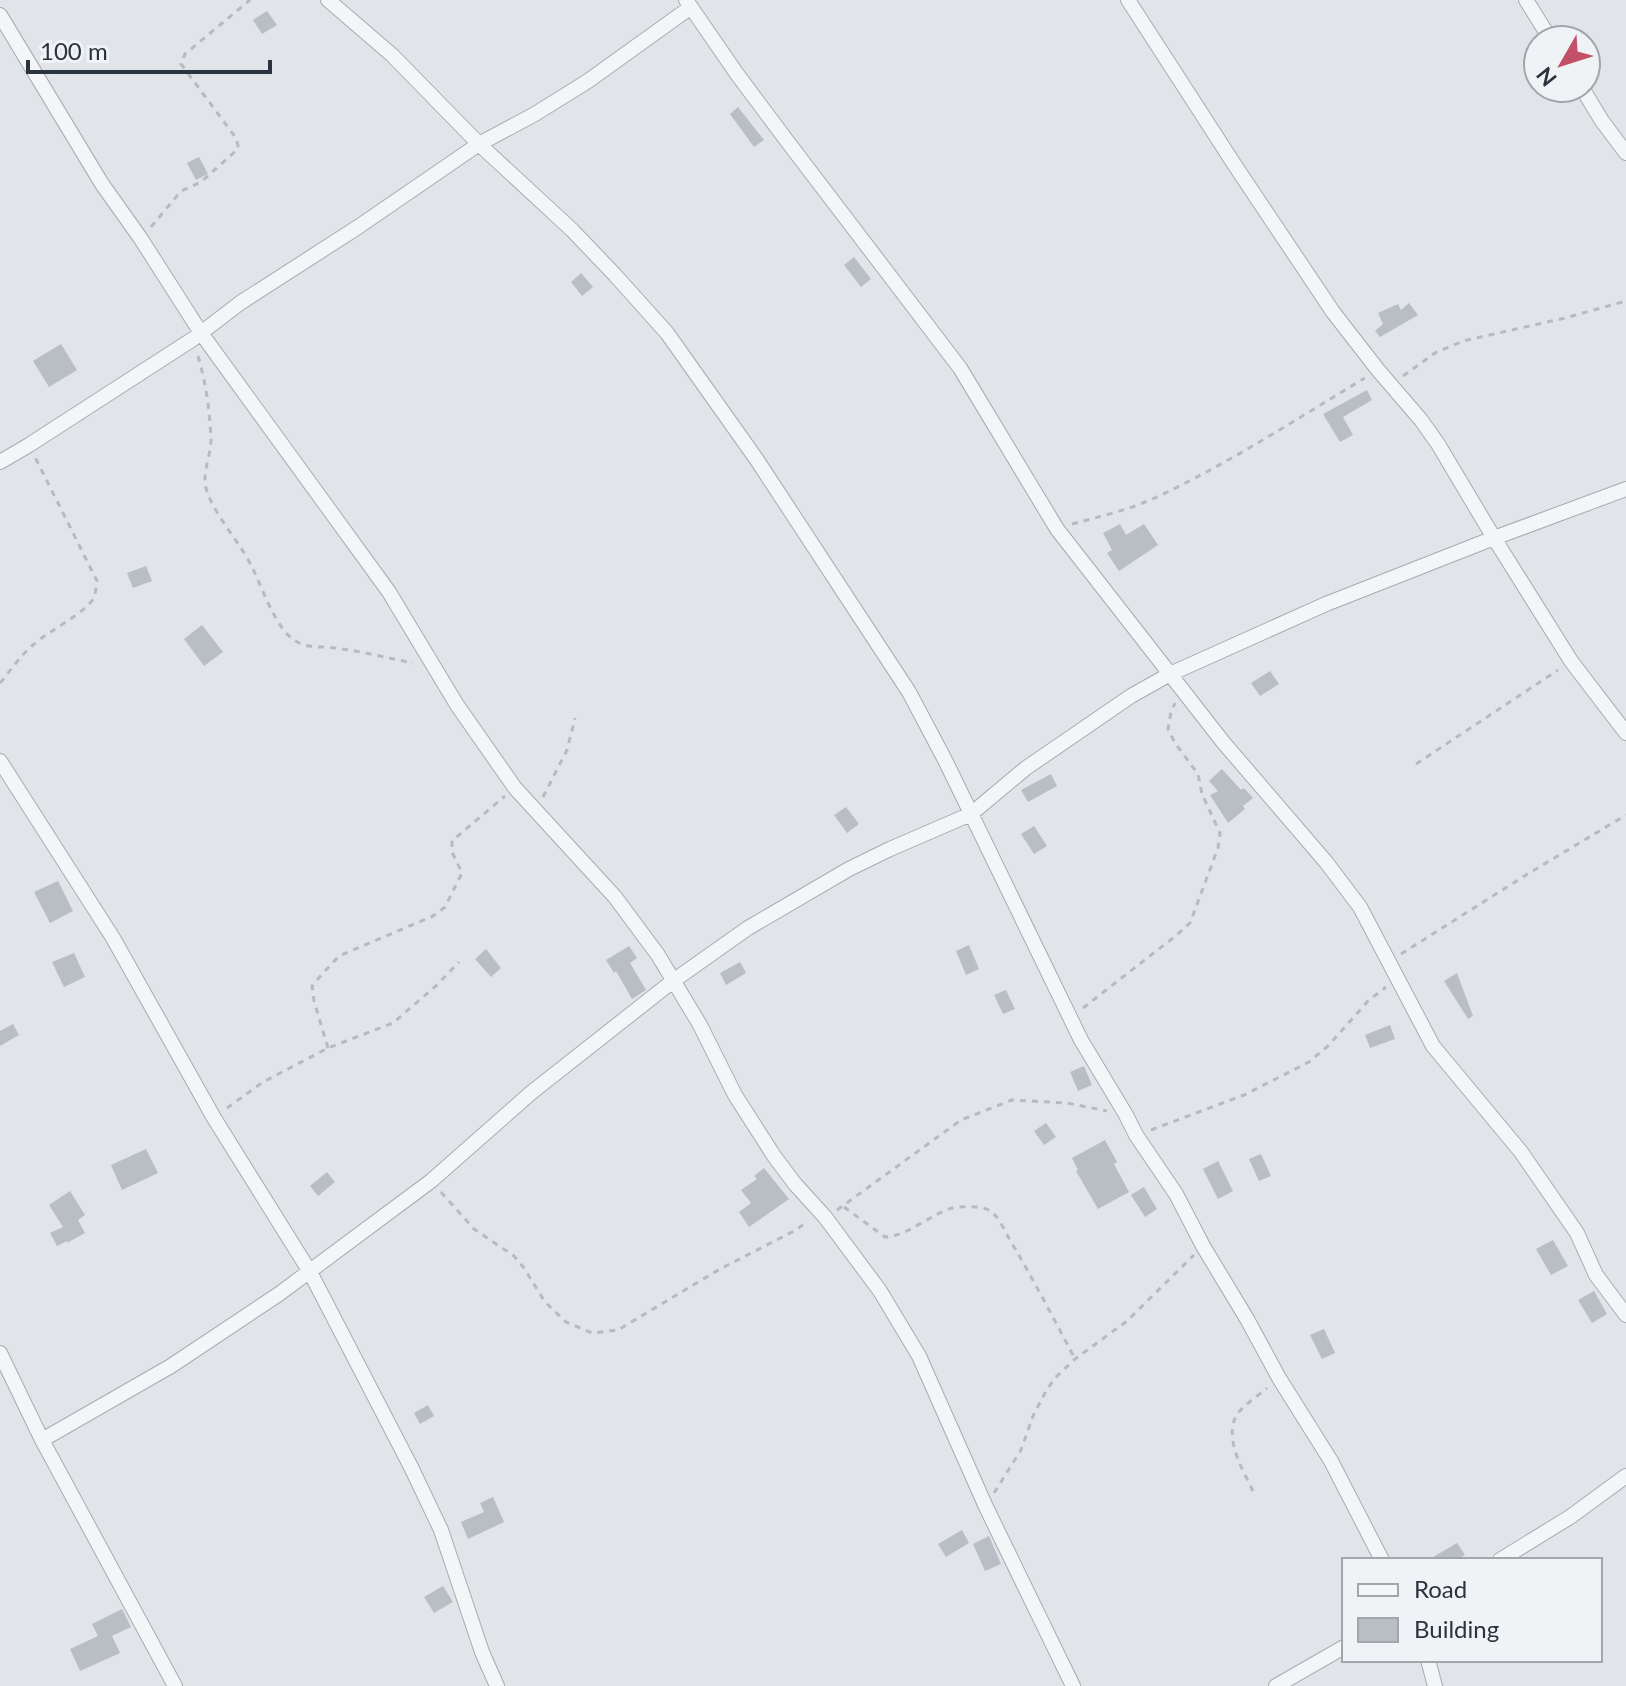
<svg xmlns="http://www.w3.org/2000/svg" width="1626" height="1686" font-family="Lato,sans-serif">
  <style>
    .building { fill: #b9bec5 }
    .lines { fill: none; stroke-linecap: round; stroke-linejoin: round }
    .minor-casing { stroke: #a7abb2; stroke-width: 16 }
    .path { stroke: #b7bbc0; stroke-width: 3; stroke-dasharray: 6 6; stroke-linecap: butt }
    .minor { stroke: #f3f5f7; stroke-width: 14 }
  </style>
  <rect width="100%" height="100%" fill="#e1e4e8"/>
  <path class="building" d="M267 11 277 25 262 34 253 20Z
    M738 107 764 140 754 147 730 114Z
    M199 157 208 174 196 180 187 163Z
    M854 257 871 279 861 287 844 265Z
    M581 273 593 287 582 296 571 282Z
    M1409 303 1418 315 1380 337 1375 331 1383 324 1378 313 1398 304 1401 310Z
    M61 344 77 370 49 387 33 361Z
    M1367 390 1372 400 1343 417 1353 435 1340 442 1323 414Z
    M1120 524 1126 535 1144 524 1158 545 1119 571 1107 553 1112 550 1103 533Z
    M146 566 152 581 133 588 127 573Z
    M202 625 223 652 204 666 184 639Z
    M1270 671 1279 684 1260 696 1251 683Z
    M1222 769 1241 790 1244 788 1253 798 1243 806 1245 809 1228 823 1210 795 1218 791 1209 781Z
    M1051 774 1057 786 1028 802 1021 790Z
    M846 807 859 824 847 833 834 815Z
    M1034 826 1047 846 1034 854 1021 834Z
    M58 881 73 911 50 923 34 892Z
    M969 945 979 969 966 975 956 951Z
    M629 946 637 958 630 963 646 990 632 999 616 971 614 973 606 960Z
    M486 949 501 968 491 977 475 959Z
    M74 953 85 977 64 987 52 962Z
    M740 962 746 973 726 985 720 973Z
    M1457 973 1473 1016 1468 1019 1444 981Z
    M1006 990 1015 1009 1003 1014 994 995Z
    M13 1024 19 1035 0 1046V1031Z
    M1390 1025 1395 1039 1370 1048 1365 1035Z
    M1084 1066 1092 1085 1078 1091 1070 1072Z
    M1046 1123 1056 1137 1044 1145 1034 1131Z
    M1105 1140 1117 1162 1114 1164 1129 1192 1098 1209 1076 1171 1078 1170 1072 1158Z
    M146 1149 158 1173 122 1190 111 1165Z
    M1261 1154 1271 1176 1259 1181 1249 1159Z
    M1218 1161 1233 1191 1218 1199 1203 1169Z
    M764 1168 789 1199 749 1227 739 1212 751 1203 741 1190 757 1179 754 1176Z
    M327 1172 335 1182 318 1196 310 1186Z
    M1144 1187 1157 1209 1145 1217 1131 1195Z
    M70 1191 85 1215 78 1220 85 1233 67 1243V1241L57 1246 50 1233 63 1227 49 1205Z
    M1553 1240 1568 1266 1551 1275 1536 1249Z
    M1594 1291 1607 1314 1592 1323 1578 1300Z
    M1324 1329 1335 1353 1322 1359 1310 1335Z
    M428 1405 434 1416 420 1424 414 1413Z
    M493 1497 504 1522 468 1539 461 1522 484 1512 480 1503Z
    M962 1530 969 1543 946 1557 938 1544Z
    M989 1536 1001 1564 985 1571 973 1544Z
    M1457 1543 1465 1555 1456 1560H1428Z
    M443 1586 453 1602 434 1613 424 1597Z
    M122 1609 131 1627 112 1636 120 1653 80 1671 70 1649 98 1636 92 1624Z"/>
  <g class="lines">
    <defs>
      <path id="minor" d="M328 0 392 55 479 144 572 230 615 275 667 333 757 460 909 692 945 760 1081 1040 1126 1115 1136 1135 1176 1194 1203 1246 1247 1319 1279 1378 1331 1461 1382 1560
        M686 0 737 74 784 137 960 368 1057 529 1223 742 1326 862 1360 907 1433 1046 1521 1152 1577 1233 1596 1275 1626 1315
        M1128 0 1236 167 1333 312 1378 370 1421 420 1438 444 1494 538 1571 661 1626 733
        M1526 0 1551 40
        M0 15 102 184 141 239 201 333 389 592 457 705 515 788 615 897 658 955 700 1025 735 1095 774 1156 795 1184 825 1217 880 1291 919 1356 986 1507 1073 1686
        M1582 88 1602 121 1626 153
        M0 462 29 445 193 339 240 303 358 227 479 144 535 114 588 81 691 7
        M0 761 113 938 214 1118 310 1272 411 1467 441 1530 482 1652 497 1686
        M0 1353 42 1440 175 1686
        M42 1440 171 1366 279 1294 431 1181 532 1092 673 981 748 928 849 869 890 849 971 814 1026 768 1131 696 1170 674 1326 604 1494 538 1626 489
        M1500 1560 1570 1517 1626 1476
        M1428 1660 1435 1686
        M1276 1686 1344 1647"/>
    </defs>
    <use href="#minor" class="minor-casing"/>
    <path class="path" d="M151 227 181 191 201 182 237 150 238 146 236 138 181 64 185 54 250 0
      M198 356C206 383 210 412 211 440 211 455 202 473 206 488 213 514 240 542 252 567 262 587 275 627 294 640 306 649 321 646 335 648 361 651 387 658 413 663
      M1403 376 1435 353 1463 341 1565 318 1626 301
      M1072 524C1102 516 1133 509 1161 495 1231 462 1298 418 1365 378
      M0 683C11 670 20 656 33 645 47 632 85 613 93 599 96 594 96 587 97 581L35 457
      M1416 764 1558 670
      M543 797 567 750 575 718
      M1401 954 1526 875 1626 815
      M1083 1008 1173 938 1190 923 1218 848 1220 833 1202 794 1198 774 1175 743 1168 729 1171 712 1175 703
      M328 1048 314 1001 312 986 315 982 339 956 433 916 445 907 462 873 452 852V841L505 796
      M227 1108 263 1082 328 1048 393 1023 437 985 459 962
      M1151 1130 1244 1095 1309 1062 1328 1046 1368 1001 1386 987
      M441 1192 474 1229 514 1256 524 1268 545 1302 566 1322 592 1333 618 1330 720 1269 796 1230 808 1221
      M844 1207 885 1237C906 1237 931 1214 952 1208 961 1206 981 1206 989 1210 999 1216 1004 1230 1010 1240 1033 1279 1054 1319 1075 1359
      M837 1210 961 1120 1012 1100 1067 1103 1107 1111
      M1253 1491C1243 1470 1222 1436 1238 1413 1245 1404 1258 1396 1267 1388
      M994 1493 1021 1450 1033 1416 1046 1391 1055 1378 1075 1359 1127 1321 1194 1255"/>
    <use href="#minor" class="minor"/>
  </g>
  <rect x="1342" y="1558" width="260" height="104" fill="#f0f3f6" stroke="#a1a6ad" stroke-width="2"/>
  <rect x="1358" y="1584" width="40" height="12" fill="#f3f5f7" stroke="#a1a6ad" stroke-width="2"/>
  <text x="1414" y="1598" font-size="24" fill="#2b333f">Road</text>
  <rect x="1358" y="1618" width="40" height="24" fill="#b9bec5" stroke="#a1a6ad" stroke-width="2"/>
  <text x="1414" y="1638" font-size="24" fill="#2b333f">Building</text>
  <g transform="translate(1562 64) rotate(231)"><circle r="38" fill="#f0f3f6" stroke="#a1a6ad" stroke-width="2"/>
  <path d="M0-6L14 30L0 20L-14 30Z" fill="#c35069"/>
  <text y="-12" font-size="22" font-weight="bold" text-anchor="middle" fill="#2b333f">N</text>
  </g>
  <path d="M28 60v12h242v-12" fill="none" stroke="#2b333f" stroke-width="4"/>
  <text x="40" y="60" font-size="24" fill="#2b333f" stroke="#f0f3f6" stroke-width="6" paint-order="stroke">100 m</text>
</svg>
